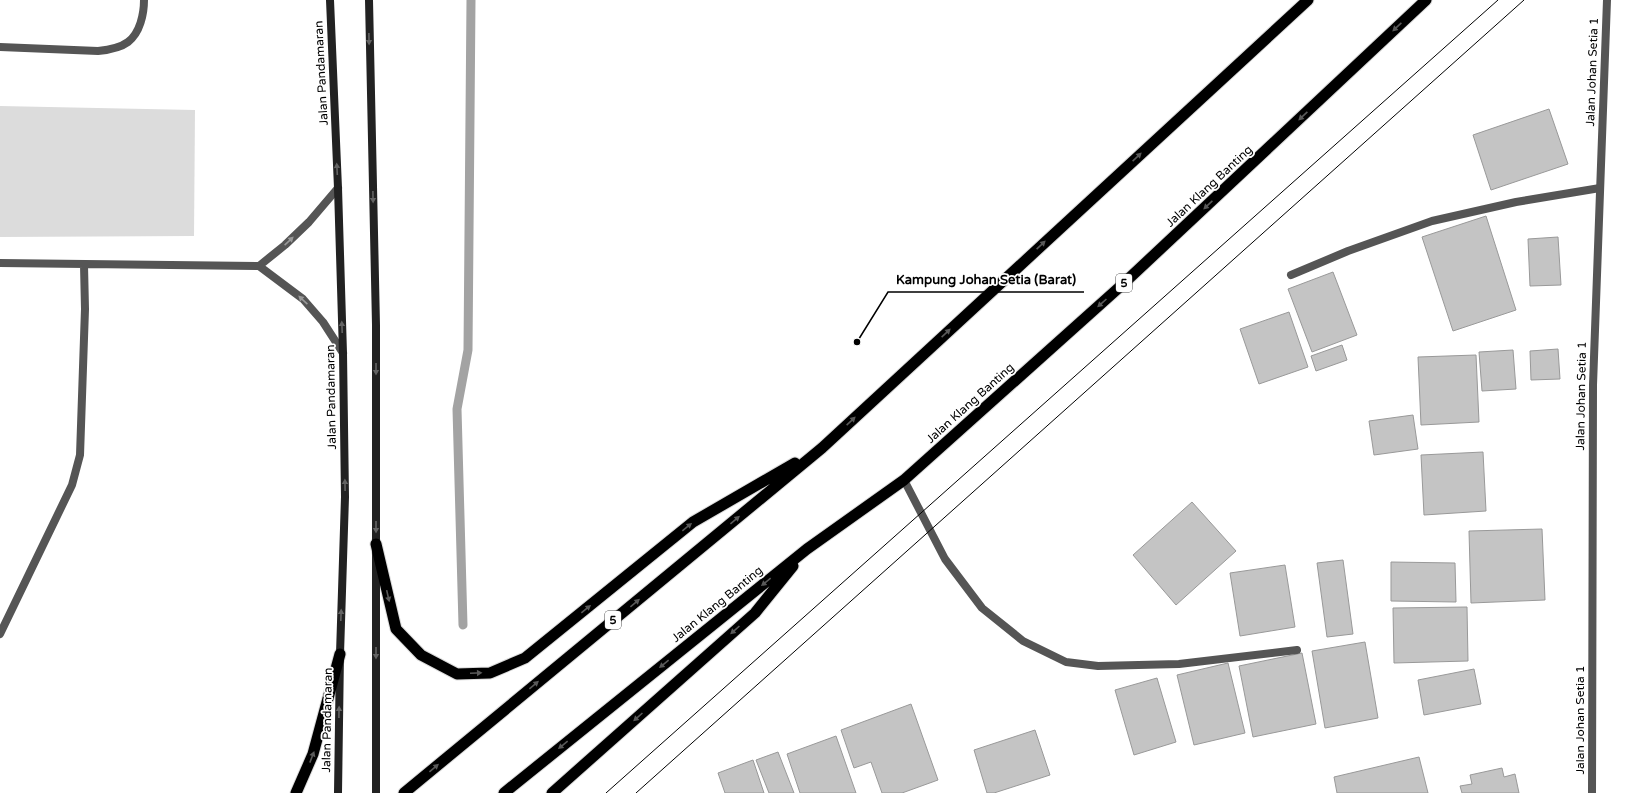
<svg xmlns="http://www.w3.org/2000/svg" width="1646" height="793" font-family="'Varela Round',sans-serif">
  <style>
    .green { fill: #dcdcdc }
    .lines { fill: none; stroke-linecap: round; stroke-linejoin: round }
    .stream { stroke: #a3a3a3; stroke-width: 9 }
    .building { fill: #c4c4c4; stroke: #999 }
    .trunk-casing { stroke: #dbdbdb; stroke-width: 13 }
    .minor { stroke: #555; stroke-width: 8 }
    .tertiary { stroke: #555; stroke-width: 8 }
    .secondary { stroke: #222; stroke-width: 8 }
    .trunk { stroke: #000; stroke-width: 11 }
    .tram { stroke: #000; stroke-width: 1 }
    .oneway { fill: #595959 }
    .oneway2 { fill: #646464 }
    .oneway3 { fill: #999 }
    .labels { text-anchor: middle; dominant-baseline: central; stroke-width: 3.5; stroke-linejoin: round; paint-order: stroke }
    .shield { fill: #fff; stroke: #4c4c4c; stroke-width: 1 }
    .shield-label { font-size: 11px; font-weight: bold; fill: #000 }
    .street-label { font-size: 12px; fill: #000; stroke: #fff }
    .leader { fill: none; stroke: #000; stroke-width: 1.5 }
    .callout-dot { fill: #000; stroke: #fff; stroke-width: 1.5 }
    .callout-label { font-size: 13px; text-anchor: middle; font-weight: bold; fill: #000; stroke: #fff; stroke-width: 3.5; stroke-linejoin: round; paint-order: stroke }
  </style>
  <rect width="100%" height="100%" fill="#fff"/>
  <path class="green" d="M0 106 195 110 194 236 0 237Z"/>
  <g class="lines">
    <path class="stream" d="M463 625 457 409 468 350 471 0"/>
  </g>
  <path class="building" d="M1549 109 1568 164 1491 190 1473 135Z
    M1486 216 1516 310 1453 331 1422 237Z
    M1558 237 1561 285 1530 286 1528 239Z
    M1333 272 1357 335 1312 352 1288 289Z
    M1289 312 1308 367 1259 384 1240 329Z
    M1342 345 1347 360 1316 371 1311 356Z
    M1558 349 1560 379 1531 380 1530 351Z
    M1513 350 1516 389 1482 391 1479 352Z
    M1476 355 1479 422 1421 425 1418 357Z
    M1413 415 1418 449 1374 455 1369 421Z
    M1483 452 1486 511 1424 515 1421 455Z
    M1192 502 1236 551 1176 605 1133 555Z
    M1542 529 1545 600 1471 603 1469 531Z
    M1343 560 1353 634 1327 637 1317 563Z
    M1391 562 1455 563 1456 602 1391 601Z
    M1285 565 1295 627 1240 636 1230 573Z
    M1467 607 1468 661 1394 663 1393 608Z
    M1365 642 1378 718 1325 728 1312 651Z
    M1302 653 1316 724 1253 737 1239 666Z
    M1228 663 1245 733 1194 745 1177 675Z
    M1474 669 1481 704 1424 715 1418 680Z
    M1157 678 1176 742 1134 755 1115 690Z
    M911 704 938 780 902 793H882L871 762 854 768 841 730Z
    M1035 730 1050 775 994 793H987L974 750Z
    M836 736 856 793H800L787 754Z
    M778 752 794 793H769L756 760Z
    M1419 757 1428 793H1337L1334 777Z
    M753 760 764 793H725L718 773Z
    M1502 768 1504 777 1515 774 1519 793H1462L1460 786 1472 784 1470 775Z"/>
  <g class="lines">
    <defs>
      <path id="trunk" d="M376 544 396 629 421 655 457 674 490 673 525 658 693 522 795 463
        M296 793 313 754 340 654
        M404 793 822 448 1308 0
        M504 793 807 549 904 480 1123 284 1426 0
        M552 793 755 613 793 566"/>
    </defs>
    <use href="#trunk" class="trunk-casing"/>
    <path class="minor" d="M0 47 98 51C108 50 120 48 128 42 140 33 144 14 144 0
      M0 263 259 266 303 299 323 322 343 353
      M259 266 285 245 309 222 338 188
      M1291 275 1348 251 1432 221 1516 202 1600 188
      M904 480 945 559 982 608 1023 641 1066 662 1098 666 1179 664 1297 650
      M0 634 72 485 80 455 85 309 84 265"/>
    <path class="tertiary" d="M1592 793 1593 385 1607 0"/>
    <path class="secondary" d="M330 0 338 188 343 353 345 497 340 654 338 793
      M369 0 376 325V793"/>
    <use href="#trunk" class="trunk"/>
    <path class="tram" d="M606 793 1498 0
      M636 793 1524 0"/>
  </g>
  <defs><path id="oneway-solid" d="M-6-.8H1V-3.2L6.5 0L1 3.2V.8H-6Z"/></defs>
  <g class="oneway">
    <use href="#oneway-solid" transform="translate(1397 27) rotate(137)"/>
    <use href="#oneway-solid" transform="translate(1303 116) rotate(137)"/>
    <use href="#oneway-solid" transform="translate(1137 157) rotate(-43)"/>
    <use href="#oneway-solid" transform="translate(1208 205) rotate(137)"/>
    <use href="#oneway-solid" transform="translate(1041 245) rotate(-43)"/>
    <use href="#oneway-solid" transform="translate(1102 303) rotate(138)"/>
    <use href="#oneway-solid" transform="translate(946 333) rotate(-43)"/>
    <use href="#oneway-solid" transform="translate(851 421) rotate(-43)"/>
    <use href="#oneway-solid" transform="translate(735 520) rotate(-40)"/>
    <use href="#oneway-solid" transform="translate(687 527) rotate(-39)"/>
    <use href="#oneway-solid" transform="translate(766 582) rotate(141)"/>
    <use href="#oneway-solid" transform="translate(388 596) rotate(77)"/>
    <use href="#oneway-solid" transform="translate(635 603) rotate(-40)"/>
    <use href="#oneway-solid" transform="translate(586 609) rotate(-39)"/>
    <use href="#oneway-solid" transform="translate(735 630) rotate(138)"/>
    <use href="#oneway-solid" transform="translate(664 664) rotate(141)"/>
    <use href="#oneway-solid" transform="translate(476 673) rotate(-2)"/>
    <use href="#oneway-solid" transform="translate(534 685) rotate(-40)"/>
    <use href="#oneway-solid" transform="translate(638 717) rotate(138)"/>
    <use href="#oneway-solid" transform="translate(563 745) rotate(141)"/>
    <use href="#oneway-solid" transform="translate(312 757) rotate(-69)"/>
    <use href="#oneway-solid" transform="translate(434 768) rotate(-40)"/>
  </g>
  <g class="oneway2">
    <use href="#oneway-solid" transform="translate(369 39) rotate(89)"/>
    <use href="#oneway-solid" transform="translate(337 169) rotate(-93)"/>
    <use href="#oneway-solid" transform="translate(373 197) rotate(89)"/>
    <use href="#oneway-solid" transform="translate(342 327) rotate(-92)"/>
    <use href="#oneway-solid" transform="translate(376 369) rotate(90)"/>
    <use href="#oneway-solid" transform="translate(345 485) rotate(-91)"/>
    <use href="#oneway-solid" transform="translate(376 527) rotate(90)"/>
    <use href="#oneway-solid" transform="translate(341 615) rotate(-88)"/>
    <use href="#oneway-solid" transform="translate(376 653) rotate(90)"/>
    <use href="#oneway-solid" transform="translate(339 712) rotate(-89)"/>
  </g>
  <g class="oneway3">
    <use href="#oneway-solid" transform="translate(289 241) rotate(-43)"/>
    <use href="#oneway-solid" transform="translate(303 300) rotate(-137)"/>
  </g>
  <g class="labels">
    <g class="shield">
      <rect x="1116" y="274" width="16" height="18" rx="3"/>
      <rect x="605" y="611" width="16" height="18" rx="3"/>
    </g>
    <g class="shield-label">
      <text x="1124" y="283">5</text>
      <text x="613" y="620">5</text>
    </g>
    <g class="street-label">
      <text transform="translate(1592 72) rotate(-88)">Jalan Johan Setia 1</text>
      <text transform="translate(321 73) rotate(-93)">Jalan Pandamaran</text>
      <text transform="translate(1209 186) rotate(-43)">Jalan Klang Banting</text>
      <text transform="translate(1581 396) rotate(-89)">Jalan Johan Setia 1</text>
      <text transform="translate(331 397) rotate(-91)">Jalan Pandamaran</text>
      <text transform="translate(970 403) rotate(-42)">Jalan Klang Banting</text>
      <text transform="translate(717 604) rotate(-39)">Jalan Klang Banting</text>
      <text transform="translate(327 720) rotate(-89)">Jalan Pandamaran</text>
      <text transform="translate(1580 720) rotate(-90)">Jalan Johan Setia 1</text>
    </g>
  </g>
  <path class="leader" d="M857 342L888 292H1084"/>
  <circle class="callout-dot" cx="857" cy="342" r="4"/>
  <g class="callout-label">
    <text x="986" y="284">Kampung Johan Setia (Barat)</text>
  </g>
</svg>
